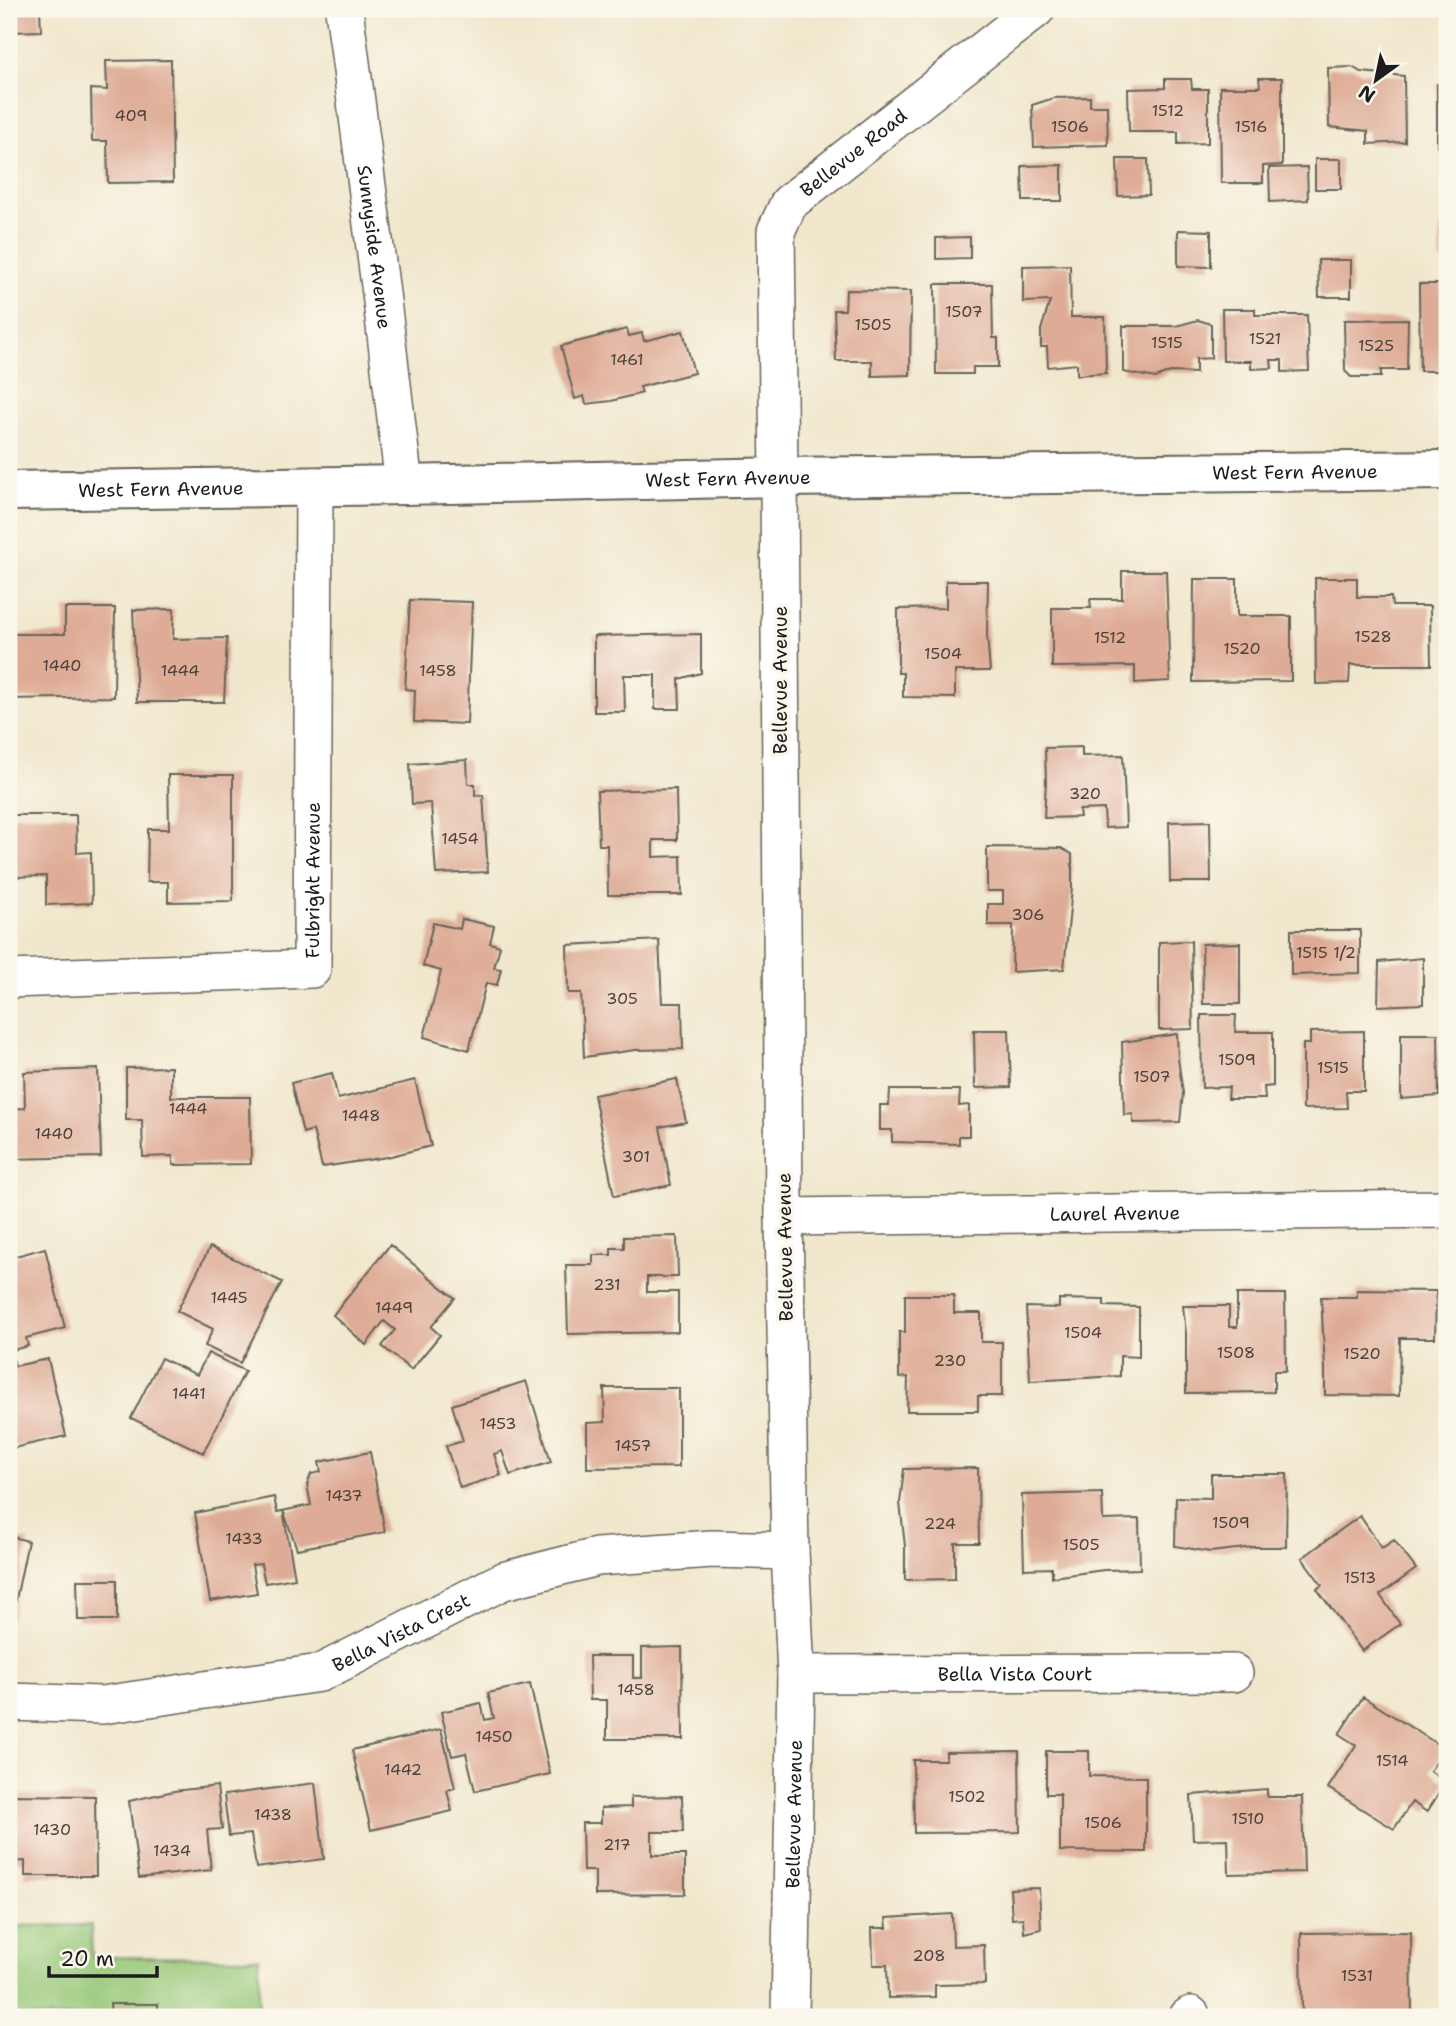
<svg xmlns="http://www.w3.org/2000/svg" width="1456" height="2026" font-family="'Shantell Sans',sans-serif">
  <style>
    .green { fill: #95c777; stroke: #58724a; stroke-width: 2 }
    .building { fill: #deac96 }
    .lines { fill: none; stroke-linecap: round; stroke-linejoin: round }
    .street-casing { stroke: #66635a; stroke-width: 40 }
    .secondary-casing { stroke: #66635a; stroke-width: 42 }
    .street { stroke: #fff; stroke-width: 37 }
    .secondary { stroke: #fff; stroke-width: 38 }
    .labels { text-anchor: middle; dominant-baseline: central; stroke-width: 7; stroke-linejoin: round; paint-order: stroke }
    .number-label { font-size: 16px; fill: #4c403a }
    .street-label { font-size: 19px; fill: #1c1c1c; stroke: #fbf7ec }
  </style>
  <rect width="100%" height="100%" fill="#fbf7ec"/>
  <filter id="ink" filterUnits="userSpaceOnUse"><feTurbulence type="fractalNoise" baseFrequency=".0143" numOctaves="2"/><feDisplacementMap in="SourceGraphic" scale="14" xChannelSelector="R" yChannelSelector="G"/><feConvolveMatrix kernelMatrix="1 2 1 2 8 2 1 2 1" color-interpolation-filters="sRGB"/></filter>
  <filter id="wash" filterUnits="userSpaceOnUse"><feTurbulence type="fractalNoise" baseFrequency=".00686" numOctaves="4" result="noise"/><feDisplacementMap in="SourceGraphic" scale="28" xChannelSelector="R" yChannelSelector="G"/><feGaussianBlur stdDeviation="1.57" result="paint"/><feColorMatrix in="noise" values="0 0 0 0 0 0 0 0 0 0 0 0 0 0 0 0 0 1.4 0 .05"/><feComposite in="paint" operator="in"/></filter>
  <g filter="url(#wash)">
    <rect width="100%" height="100%" fill="#f0e7cc"/>
    <path class="green" d="M91 1925 92 1957 259 1958V2017H9V1926Z"/>
    <g id="blocks">
      <path class="building" d="M9 9H40L41 31 9 32Z
        M171 60 173 182 108 183 107 141H92L91 89 107 90 106 61Z
        M1352 67 1361 72 1404 76 1405 142 1368 144V131L1329 127 1328 68Z
        M1259 78H1282V165L1263 166V183H1221L1220 87H1260Z
        M1165 79H1191L1192 89H1208V143L1178 144V132H1129L1128 89 1165 88Z
        M1447 81V145L1437 146V84Z
        M1090 97V106H1107L1108 145 1034 147 1032 105 1054 98Z
        M1117 159H1148L1149 195 1118 196Z
        M1315 159H1341V189H1315Z
        M1062 165V201H1023L1022 166Z
        M1307 167 1308 200 1270 202 1269 168Z
        M1440 228H1447V261H1440Z
        M1178 230 1211 231V267L1178 266Z
        M970 237V258L936 259V238Z
        M1318 260H1351V297H1319Z
        M1070 265 1071 317H1105L1106 373 1077 375V364L1048 367 1047 347H1041V330L1050 301 1023 302V266Z
        M935 284H992L993 338H998V367H973V374H936Z
        M1419 284H1447V371H1420Z
        M846 290 911 291 910 375 872 376V361H836L834 310H845Z
        M1222 309H1255V315H1307L1309 371 1282 372V360H1271L1272 368 1251 369V361H1223Z
        M1408 319 1407 370H1381V377H1351L1345 371 1344 320Z
        M1198 320 1211 324V358L1196 359V373L1170 372 1156 378 1123 372V326H1176Z
        M627 329 629 336 642 333 644 341 683 331 694 373 640 387 642 393 611 401 586 404 584 396 575 399 561 346Z
        M1122 571H1166L1170 681 1135 683V666L1052 667V608H1091L1090 599H1122Z
        M1315 578H1357V597H1391L1392 606H1430L1431 665H1350L1349 683 1316 684Z
        M1194 579H1237V616H1291V681L1193 682Z
        M946 581H988L987 635 990 671H955V698L903 697V673H898V609L946 608Z
        M410 600 472 602 467 724 414 722 415 690 405 689Z
        M65 608H115L114 697 9 699V634H65Z
        M174 609 173 639 227 638 224 702H137L133 610Z
        M701 634V673L679 679 680 709H655V675H624L625 712H594V636Z
        M1082 747V756L1123 755 1126 827 1105 828 1104 809 1079 810 1080 817 1044 818 1046 782 1045 748Z
        M467 760 468 784H475V795H483L488 872 436 874 431 803 412 804 410 764Z
        M168 775H233V901L168 902V882H147L148 829H169Z
        M676 789 677 840H653V857L681 856 682 895H608L607 845H599L597 791Z
        M9 815H76L77 853 91 852 92 903 46 905V876L9 877Z
        M1210 821 1211 882H1170L1169 822Z
        M987 847 1061 848 1072 854V888L1064 969 1012 972 1013 925H988V904H1003V891H987Z
        M462 919 494 926 490 943 500 946 494 968 501 969 497 985 486 983 469 1050 424 1037 441 971 423 966 433 923 460 929Z
        M1291 930H1360V973L1291 975Z
        M659 940 662 1003H682L683 1049 635 1050 584 1057 581 993H568L567 945Z
        M1191 941 1193 1029 1159 1030V942Z
        M1240 943V1004H1203L1202 944Z
        M1423 958V1004L1378 1006 1379 962Z
        M1201 1015H1236L1235 1032H1273V1086L1264 1087 1265 1099H1228L1229 1087 1202 1088Z
        M974 1030H1009L1011 1087 975 1088Z
        M1364 1031V1091H1346L1347 1108 1303 1109V1044H1310V1032Z
        M1177 1034 1178 1059 1183 1093 1180 1122 1133 1123V1114L1124 1115 1122 1042Z
        M1401 1034H1438L1439 1096 1401 1099Z
        M171 1067V1097H250L251 1164 173 1165V1156L143 1157 142 1120H126V1068Z
        M98 1069 101 1157 9 1159V1109L25 1108 24 1072Z
        M332 1073 338 1099 415 1080 431 1146 387 1157 322 1167 313 1130 303 1133 291 1083Z
        M677 1079 686 1122 660 1127 671 1185 614 1196 594 1095Z
        M890 1090H960L959 1106 969 1105V1136H959V1144L892 1142V1130H880V1105H889Z
        M677 1236 678 1277H647V1292H678V1332L568 1334 566 1265H593V1255H611V1248H624V1237Z
        M390 1245 455 1298 431 1327 440 1335 411 1370 382 1346 395 1330 384 1321 366 1345 333 1315Z
        M210 1247 282 1282 240 1363 205 1346 213 1329 177 1311Z
        M45 1248 65 1328 26 1338 28 1346 9 1351V1258Z
        M1357 1290 1436 1291 1435 1338H1400L1399 1396 1325 1395V1368L1321 1297H1357Z
        M1237 1294H1285L1286 1371H1274V1392L1186 1393V1333L1183 1306H1229V1327H1237Z
        M905 1295H954V1313H981V1342H1002V1396H978V1411H907L908 1377 899 1378V1332H905Z
        M1059 1299 1104 1300V1306L1139 1307V1357L1120 1356V1376L1030 1381 1026 1307 1059 1308Z
        M208 1353 245 1371 203 1453 131 1418 161 1358 197 1375Z
        M13 1359 15 1366 48 1359 66 1436 9 1449V1360Z
        M526 1381 551 1462 510 1475 502 1451 494 1454 501 1475 460 1488 446 1446 463 1441 452 1405Z
        M604 1388H679V1467L587 1468V1423L605 1422Z
        M370 1452 385 1532 297 1549 283 1510 295 1578 265 1583 261 1564 252 1565 257 1593 210 1601 195 1513 274 1497 277 1512 311 1505 307 1485 311 1474 321 1472 319 1462Z
        M978 1468 979 1543H955V1579L905 1580V1546L900 1503 904 1469Z
        M1211 1474H1287L1286 1547H1254L1210 1552 1175 1546 1176 1497 1211 1498Z
        M1102 1493 1103 1520 1139 1519 1140 1569 1104 1570 1052 1577V1568L1024 1569 1022 1495Z
        M1360 1516 1382 1548 1394 1540 1416 1569 1380 1595 1400 1624 1362 1651 1317 1589 1322 1585 1302 1558Z
        M9 1536 28 1541 12 1619 9 1618Z
        M77 1580H117V1620H78Z
        M682 1647 683 1739H607V1700H590L589 1656H633V1678H642V1648Z
        M530 1684 550 1774 475 1791 466 1753 452 1756 441 1712 481 1703 485 1720 494 1718 488 1693Z
        M1363 1697 1445 1749 1430 1771 1446 1782 1427 1812 1412 1802 1394 1829 1328 1788 1356 1745 1339 1734Z
        M441 1729 455 1788 447 1790 452 1811 371 1830 352 1750Z
        M1019 1751 1020 1832 914 1833 913 1760H946V1752Z
        M1046 1751H1089V1776L1146 1777V1852L1060 1851V1794H1046Z
        M315 1783 324 1859 256 1868 251 1834 229 1836 224 1795Z
        M217 1786 222 1829 207 1830 211 1870 139 1878 129 1801 174 1791Z
        M1267 1789V1797H1302L1304 1872 1229 1874 1228 1839 1193 1840 1191 1795Z
        M9 1795 95 1796 96 1876H25V1861L9 1862Z
        M682 1796 683 1832H652V1855H685V1894L595 1895V1871H583L582 1823H601V1808L631 1807V1797Z
        M1039 1888 1041 1929 1024 1933 1023 1918 1012 1919 1010 1889Z
        M952 1914 953 1946 984 1945 985 1984 935 1985V1997L888 1998 887 1965H873L872 1928H887L886 1918Z
        M1411 1932 1412 2017H1302L1301 1933Z
        M110 2004H158V2017H111Z"/>
    </g>
  </g>
  <g filter="url(#ink)">
    <use href="#blocks" fill-opacity="0" stroke="#66635a" stroke-width="2"/>
    <g class="lines">
      <defs>
        <g id="street">
          <path id="s1" d="M344 9 382 301 404 485"/>
          <path id="s2" d="M9 979 312 969 314 486"/>
          <path id="s3" d="M784 1217 1447 1209"/>
          <path id="s4" d="M796 1674 1234 1673"/>
          <path id="s5" d="M9 1702 102 1705 320 1673 503 1581 597 1557 712 1549 790 1551"/>
          <path id="s6" d="M790 2017 796 1674 790 1551 784 1217 779 477 776 231 789 203 1036 9"/>
          <path d="M1188 2017 1191 2015"/>
        </g>
        <g id="secondary">
          <path id="s7" d="M9 491 404 485 779 477 1447 470"/>
        </g>
      </defs>
      <use href="#street" class="street-casing"/>
      <use href="#secondary" class="secondary-casing"/>
      <use href="#street" class="street"/>
      <use href="#secondary" class="secondary"/>
    </g>
  </g>
  <g class="labels">
    <g class="number-label">
      <text x="1168" y="110">1512</text>
      <text x="131" y="115">409</text>
      <text x="1070" y="126">1506</text>
      <text x="1251" y="126">1516</text>
      <text x="964" y="311">1507</text>
      <text x="873" y="324">1505</text>
      <text x="1265" y="338">1521</text>
      <text x="1167" y="342">1515</text>
      <text x="1376" y="345">1525</text>
      <text x="627" y="359">1461</text>
      <text x="1373" y="636">1528</text>
      <text x="1110" y="637">1512</text>
      <text x="1242" y="648">1520</text>
      <text x="943" y="653">1504</text>
      <text x="62" y="665">1440</text>
      <text x="180" y="670">1444</text>
      <text x="438" y="670">1458</text>
      <text x="1085" y="793">320</text>
      <text x="460" y="838">1454</text>
      <text x="1028" y="914">306</text>
      <text x="1326" y="952">1515 1/2</text>
      <text x="622" y="998">305</text>
      <text x="1237" y="1059">1509</text>
      <text x="1333" y="1067">1515</text>
      <text x="1152" y="1076">1507</text>
      <text x="188" y="1108">1444</text>
      <text x="361" y="1115">1448</text>
      <text x="54" y="1133">1440</text>
      <text x="636" y="1156">301</text>
      <text x="607" y="1284">231</text>
      <text x="229" y="1297">1445</text>
      <text x="394" y="1307">1449</text>
      <text x="1083" y="1332">1504</text>
      <text x="1236" y="1352">1508</text>
      <text x="1362" y="1353">1520</text>
      <text x="950" y="1360">230</text>
      <text x="189" y="1393">1441</text>
      <text x="498" y="1423">1453</text>
      <text x="633" y="1445">1457</text>
      <text x="344" y="1495">1437</text>
      <text x="1231" y="1522">1509</text>
      <text x="940" y="1523">224</text>
      <text x="244" y="1538">1433</text>
      <text x="1081" y="1544">1505</text>
      <text x="1360" y="1577">1513</text>
      <text x="636" y="1689">1458</text>
      <text x="494" y="1736">1450</text>
      <text x="1392" y="1760">1514</text>
      <text x="403" y="1769">1442</text>
      <text x="967" y="1796">1502</text>
      <text x="273" y="1814">1438</text>
      <text x="1248" y="1818">1510</text>
      <text x="1103" y="1822">1506</text>
      <text x="52" y="1829">1430</text>
      <text x="617" y="1844">217</text>
      <text x="172" y="1850">1434</text>
      <text x="929" y="1955">208</text>
      <text x="1357" y="1975">1531</text>
    </g>
    <g class="street-label">
      <text stroke="none"><textPath href="#s6" startOffset="1899">Bellevue Road</textPath></text>
      <text stroke="none"><textPath href="#s1" startOffset="240">Sunnyside Avenue</textPath></text>
      <text stroke="none"><textPath href="#s7" startOffset="1286">West Fern Avenue</textPath></text>
      <text stroke="none"><textPath href="#s7" startOffset="719">West Fern Avenue</textPath></text>
      <text stroke="none"><textPath href="#s7" startOffset="152">West Fern Avenue</textPath></text>
      <text transform="translate(780 680) rotate(-90)">Bellevue Avenue</text>
      <text stroke="none"><textPath href="#s2" startOffset="392">Fulbright Avenue</textPath></text>
      <text stroke="none"><textPath href="#s3" startOffset="331">Laurel Avenue</textPath></text>
      <text transform="translate(785 1247) rotate(-91)">Bellevue Avenue</text>
      <text stroke="none"><textPath href="#s5" startOffset="404">Bella Vista Crest</textPath></text>
      <text stroke="none"><textPath href="#s4" startOffset="219">Bella Vista Court</textPath></text>
      <text stroke="none"><textPath href="#s6" startOffset="203">Bellevue Avenue</textPath></text>
    </g>
  </g>
  <rect width="1456" height="2026" fill="none" stroke="#fbf7ec" stroke-width="35"/>
  <g transform="translate(1376 80) rotate(213)" stroke="#fbf7ec" stroke-width="5" paint-order="stroke">
  <path d="M0-5L12 26L0 18L-12 26Z" fill="#1c1c1c"/>
  <text y="-10" font-size="19" font-weight="bold" text-anchor="middle" fill="#1c1c1c">N</text>
  </g>
  <path d="M49 1966v10h108v-10" fill="none" stroke="#1c1c1c" stroke-width="3.5"/>
  <text x="60" y="1966" font-size="21" fill="#1c1c1c" stroke="#fbf7ec" stroke-width="5" paint-order="stroke">20 m</text>
</svg>
